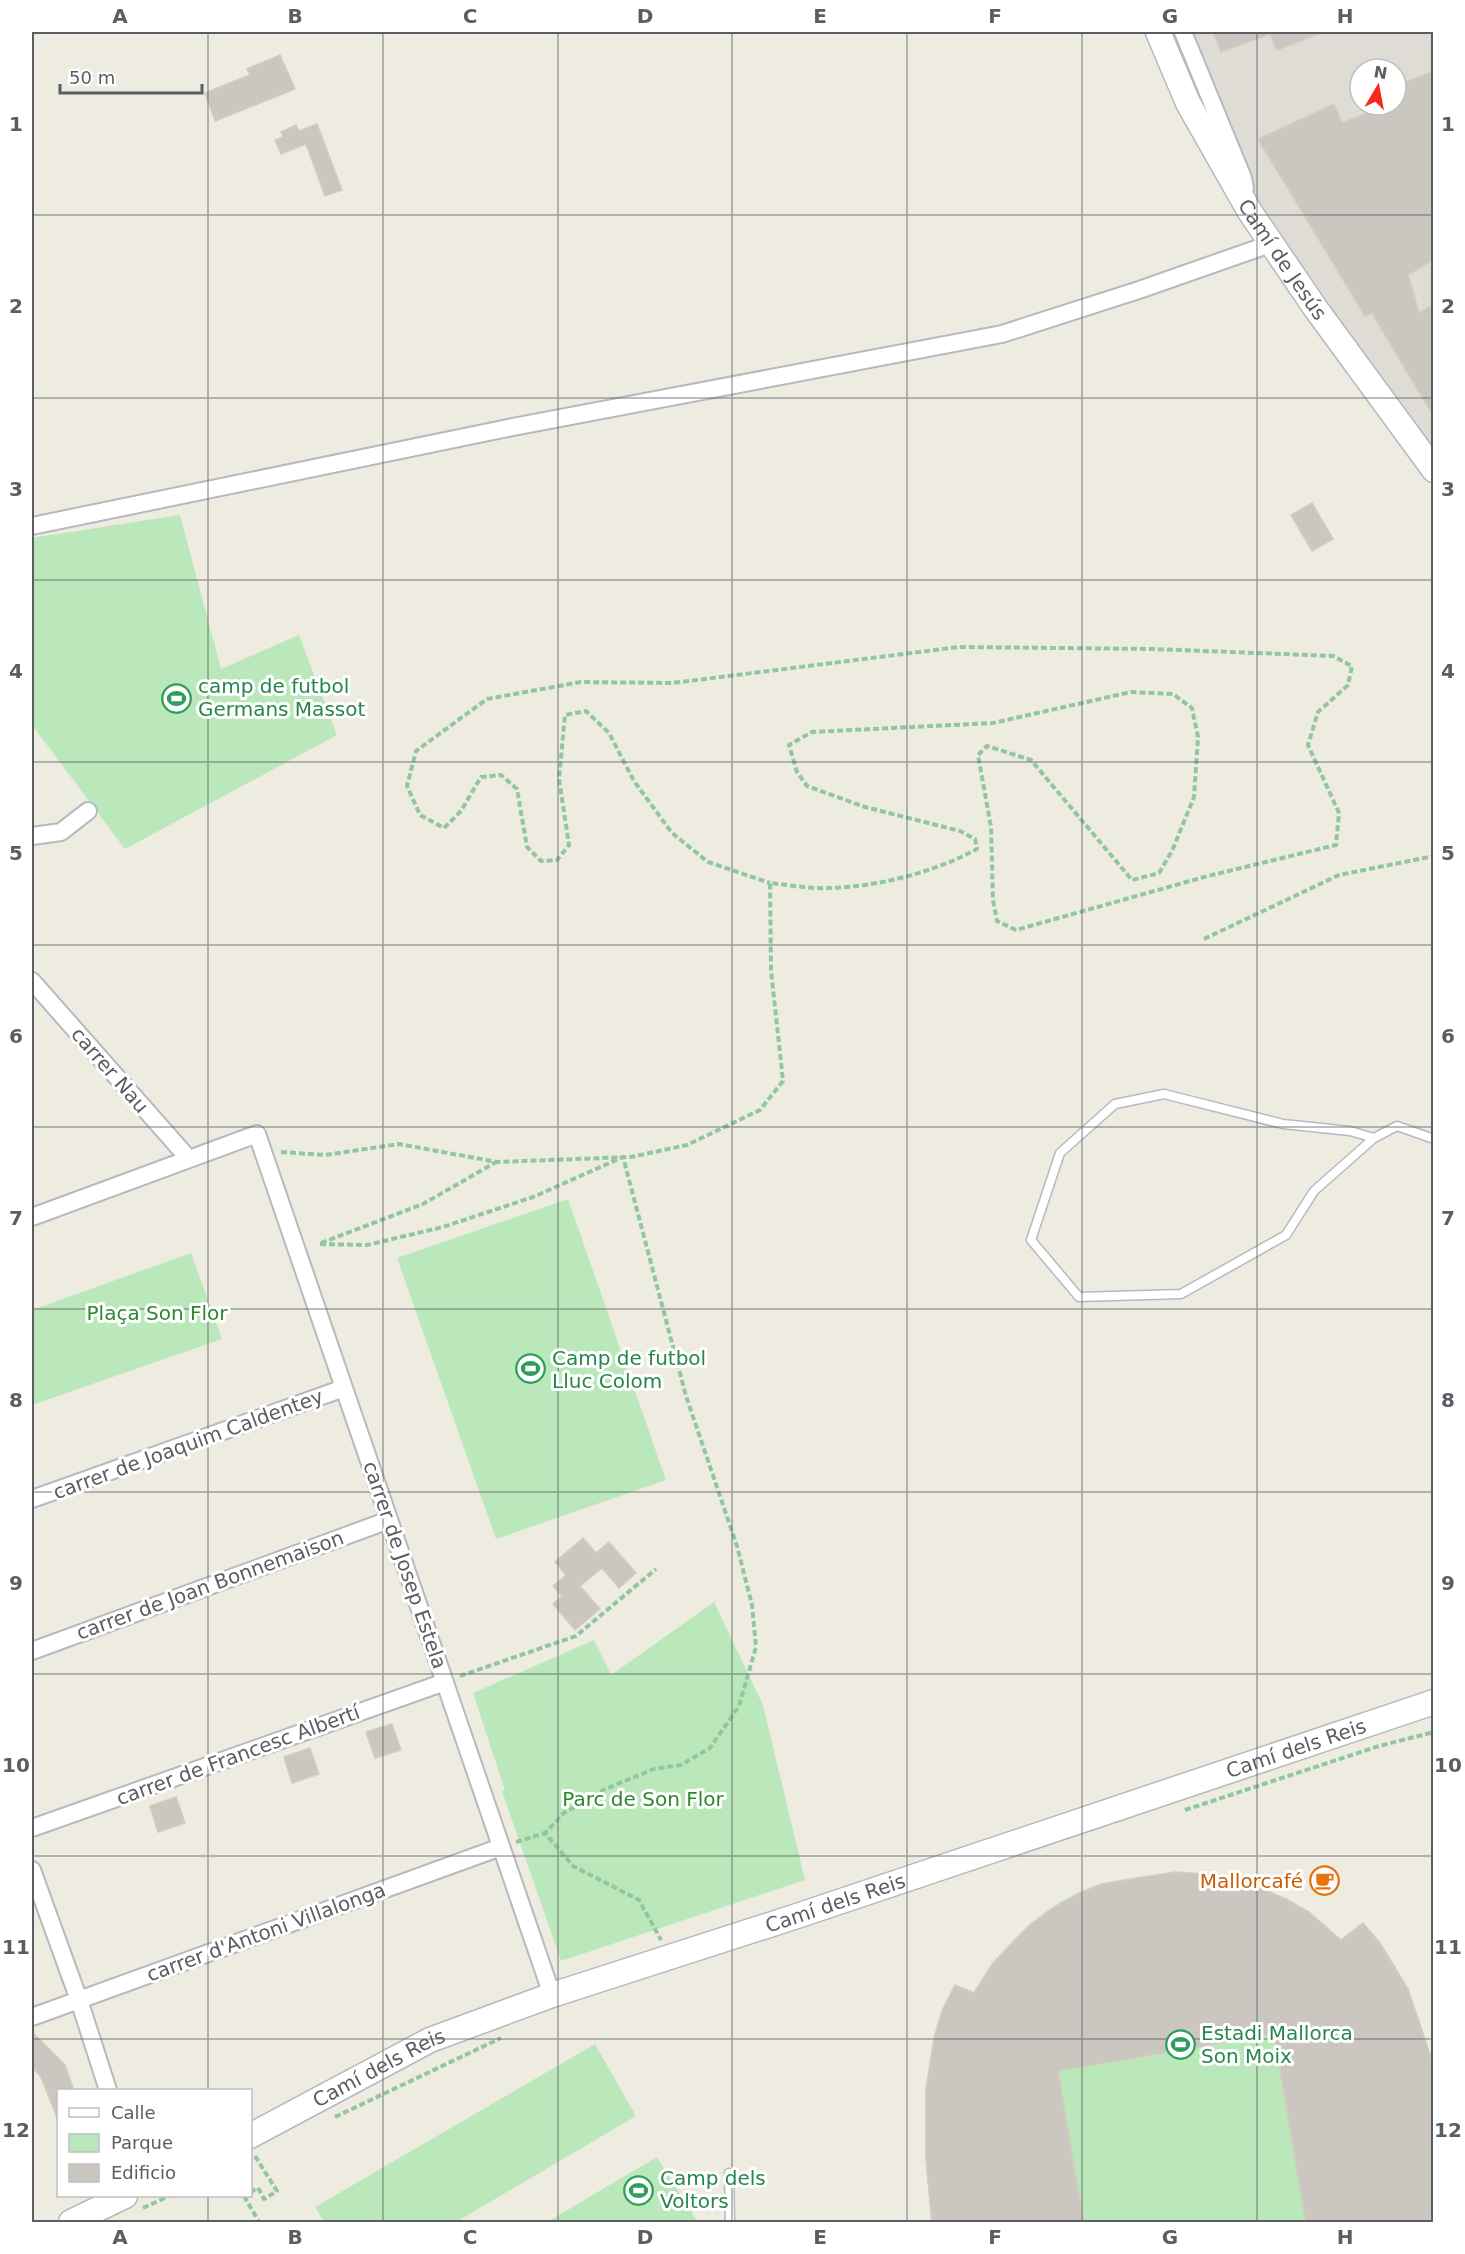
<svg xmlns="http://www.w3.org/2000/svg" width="1465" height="2254" font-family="'DejaVu Sans',sans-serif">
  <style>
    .industrial { fill: #dedcd5; fill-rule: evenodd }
    .green { fill: #bbe8ba }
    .building { fill: #cbc7c0; stroke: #d3ccbe; stroke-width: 1.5 }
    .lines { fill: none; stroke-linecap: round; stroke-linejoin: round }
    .lane-casing { stroke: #b6babf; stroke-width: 11 }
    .street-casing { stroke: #b6babf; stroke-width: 20 }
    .secondary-casing { stroke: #b5b9bf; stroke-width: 27 }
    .path { stroke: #91c79f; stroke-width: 4; stroke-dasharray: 6 3; stroke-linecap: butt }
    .lane { stroke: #fff; stroke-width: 8 }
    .street { stroke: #fff; stroke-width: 16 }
    .secondary { stroke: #fff; stroke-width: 24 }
    .grid { fill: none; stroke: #595e63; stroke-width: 1.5; stroke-opacity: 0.55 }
    .labels { text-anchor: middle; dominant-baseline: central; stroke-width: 6; stroke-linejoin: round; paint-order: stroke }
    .street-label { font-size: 20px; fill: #595e63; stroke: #fff }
    .leisure-label { font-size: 20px; fill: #27864d; stroke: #fff; text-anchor: start }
    .park-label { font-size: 20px; fill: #2d872f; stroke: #fff }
    .food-label { font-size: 20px; fill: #c56008; stroke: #fff; text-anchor: end }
    .neatline { fill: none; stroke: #595e63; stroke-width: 2 }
    .grid-label { font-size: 20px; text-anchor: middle; font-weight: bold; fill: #595e63 }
  </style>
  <rect width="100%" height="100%" fill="#eeebe1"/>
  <path class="industrial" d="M1160 32H1433V469L1188 103ZM1360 69H1396V105H1360Z"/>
  <path class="green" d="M180 515 221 669 299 635 337 735 125 849 32 725V538Z
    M568 1199 666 1480 496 1539 397 1258Z
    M191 1253 222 1339 32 1405V1310Z
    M714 1602 763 1705 805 1880 561 1961 502 1791 505 1790 473 1693 594 1640 611 1675Z
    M1175 1872C1243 1874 1291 1894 1341 1940L1363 1923 1395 1966 1408 1989 1433 2066V2222H932C921 2141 919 2061 955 1985L974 1993C1001 1945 1047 1900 1101 1884 1125 1877 1151 1876 1175 1872Z
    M595 2044 636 2116 456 2222H324L315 2207Z
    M657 2157 698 2222H547Z"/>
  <path class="building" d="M1213 32H1320L1321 33 1277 50 1270 34 1221 52Z
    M280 55 295 89 215 121 205 93 250 75 247 69Z
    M1434 71V259L1408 275 1419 313 1434 304V417L1372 313 1365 316 1258 139 1334 104 1342 123 1387 105H1396V86Z
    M317 124 342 190 325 196 306 144 281 154 275 140 283 137 281 132 296 125 299 131Z
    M1312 503 1333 539 1312 551 1291 515Z
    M583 1538 596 1553 609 1542 636 1573 619 1588 602 1568 580 1586 600 1609 575 1630 553 1604 562 1596 553 1586 566 1575 555 1562Z
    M392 1724 401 1750 375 1758 366 1732Z
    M310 1748 319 1774 292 1783 284 1757Z
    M176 1797 185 1823 158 1832 150 1806Z
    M1175 1872 1217 1875 1263 1889 1288 1900 1309 1912 1341 1940 1363 1923 1380 1943 1408 1989 1434 2066V2223H1306L1274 2034 1058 2071 1084 2223H932L926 2158V2089L934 2038 942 2011 955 1985 974 1993 993 1963 1031 1924 1052 1909 1078 1894 1102 1884Z
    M32 2032 65 2065 74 2091H58V2120L41 2077 32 2067Z"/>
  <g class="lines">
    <defs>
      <path id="lane" d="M1374 1138 1350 1131 1283 1124 1164 1094 1115 1104 1060 1153 1031 1240 1079 1297 1181 1294 1286 1235 1314 1191 1374 1138 1397 1126 1434 1139
        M729 2173 730 2222"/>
      <path id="street" d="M1183 32 1243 178 1245 188
        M32 526 508 428 1002 334 1139 290 1273 243
        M32 836 61 832 88 811
        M32 981 189 1159
        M32 1217 257 1134 552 1995
        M32 1499 344 1388
        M32 1651 389 1520
        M32 1828 445 1682
        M32 1870 79 2000 108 2090
        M32 2017 501 1847"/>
      <g id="secondary">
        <path id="s1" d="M1158 32 1188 103 1250 212 1316 309 1434 470"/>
        <path id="s2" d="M250 2136 430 2040 552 1995 794 1917 1434 1702"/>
        <path d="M71 2222 125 2196"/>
      </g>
    </defs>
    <use href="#lane" class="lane-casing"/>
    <use href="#street" class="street-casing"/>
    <use href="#secondary" class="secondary-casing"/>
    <path class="path" d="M1204 939 1339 875 1434 856
      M281 1152 325 1155 399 1144 497 1162 631 1157 687 1145 760 1110 783 1081 771 970 770 883C789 885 810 889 830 888 877 887 935 872 977 849L975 839 960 831 865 807 807 786 797 772 789 745 812 732 993 723 1131 692 1173 694 1192 708 1198 737 1194 797 1172 851 1159 873 1132 880 1031 760 987 746 978 755 991 827 993 900 997 921 1016 930 1204 877 1336 845 1339 813 1308 745 1318 712 1348 685 1352 666 1333 656 1154 649 959 647 673 683 581 682 487 699 416 751 407 786 420 815 444 828 461 811 481 777 501 775 517 789 527 847 541 861 557 860 569 845 559 779 565 715 586 711 609 733 634 781 672 833 708 862 770 883
      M321 1243 423 1204 496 1162
      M320 1244 367 1245 443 1227 533 1197 623 1157 686 1396 737 1546 752 1605 756 1647 739 1706 710 1748 681 1765 654 1769 603 1790 564 1813 545 1833
      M460 1676 576 1636 656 1569
      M1185 1810 1379 1746 1434 1732
      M516 1842 545 1833 573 1866 639 1900 661 1940
      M335 2117 501 2038
      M250 2192 258 2188 264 2199 277 2191 255 2156
      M244 2196 259 2222
      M143 2208 169 2196"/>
    <use href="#lane" class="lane"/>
    <use href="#street" class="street"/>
    <use href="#secondary" class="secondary"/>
  </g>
  <path class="grid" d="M208 32V2090M383 32V2222M558 32V2222M732 32V2222M907 32V2222M1082 32V2222M1257 32V2222M32 215H1434M32 398H1434M32 580H1434M32 762H1434M32 945H1434M32 1127H1434M32 1309H1434M32 1492H1434M32 1674H1434M32 1856H1434M32 2039H1434M208 2196V2222"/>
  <defs>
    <symbol id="stadium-ring" viewBox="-11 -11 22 22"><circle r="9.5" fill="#fff" stroke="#2e9e5b" stroke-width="1.5"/><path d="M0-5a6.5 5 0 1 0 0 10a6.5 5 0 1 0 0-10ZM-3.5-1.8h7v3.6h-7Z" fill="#2e9e5b"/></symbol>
    <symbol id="cafe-ring" viewBox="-11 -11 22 22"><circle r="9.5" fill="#fff" stroke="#e8710a" stroke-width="1.5"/><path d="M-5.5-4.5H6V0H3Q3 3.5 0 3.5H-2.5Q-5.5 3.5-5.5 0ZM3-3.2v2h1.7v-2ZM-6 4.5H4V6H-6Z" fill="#e8710a"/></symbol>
  </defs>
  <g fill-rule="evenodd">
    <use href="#stadium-ring" x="160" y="682" width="33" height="33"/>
    <use href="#stadium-ring" x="514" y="1352" width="33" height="33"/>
    <use href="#cafe-ring" x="1308" y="1864" width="33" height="33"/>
    <use href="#stadium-ring" x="1164" y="2028" width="33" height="33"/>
    <use href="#stadium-ring" x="622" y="2174" width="33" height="33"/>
  </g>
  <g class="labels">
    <g class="street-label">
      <text stroke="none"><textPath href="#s1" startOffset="260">Camí de Jesús</textPath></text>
      <text transform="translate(110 1070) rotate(49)">carrer Nau</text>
      <text transform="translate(188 1444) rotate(-20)">carrer de Joaquim Caldentey</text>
      <text transform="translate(405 1565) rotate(71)">carrer de Josep Estela</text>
      <text transform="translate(210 1585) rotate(-20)">carrer de Joan Bonnemaison</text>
      <text stroke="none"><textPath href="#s2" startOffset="1118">Camí dels Reis</textPath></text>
      <text transform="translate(238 1755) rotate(-20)">carrer de Francesc Albertí</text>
      <text stroke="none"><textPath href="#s2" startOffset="632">Camí dels Reis</textPath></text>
      <text transform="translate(266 1932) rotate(-20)">carrer d'Antoni Villalonga</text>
      <text stroke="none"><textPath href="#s2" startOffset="146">Camí dels Reis</textPath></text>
    </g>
    <g class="leisure-label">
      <text x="198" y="686">camp de futbol<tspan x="198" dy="23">Germans Massot</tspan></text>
      <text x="552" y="1358">Camp de futbol<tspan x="552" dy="23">Lluc Colom</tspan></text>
      <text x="1201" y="2033">Estadi Mallorca<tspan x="1201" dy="23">Son Moix</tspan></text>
      <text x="660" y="2178">Camp dels<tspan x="660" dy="23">Voltors</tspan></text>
    </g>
    <g class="park-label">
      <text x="157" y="1313">Plaça Son Flor</text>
      <text x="643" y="1799">Parc de Son Flor</text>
    </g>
    <g class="food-label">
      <text x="1303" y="1881">Mallorcafé</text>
    </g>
  </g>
  <rect width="1465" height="2254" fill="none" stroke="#ffffff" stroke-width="66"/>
  <rect x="57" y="2089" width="195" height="108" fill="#ffffff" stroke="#bdbfc1" stroke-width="1.5"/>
  <rect x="69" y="2108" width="30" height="9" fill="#ffffff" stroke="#bdbfc1" stroke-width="1.5"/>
  <text x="111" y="2119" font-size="18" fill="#595e63">Calle</text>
  <rect x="69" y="2134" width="30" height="18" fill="#bbe8ba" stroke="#bdbfc1" stroke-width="1.5"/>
  <text x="111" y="2149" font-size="18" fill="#595e63">Parque</text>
  <rect x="69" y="2164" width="30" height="18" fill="#cbc7c0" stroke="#bdbfc1" stroke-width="1.5"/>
  <text x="111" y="2179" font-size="18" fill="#595e63">Edificio</text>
  <g transform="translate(1378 87) rotate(10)"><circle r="28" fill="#ffffff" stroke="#bdbfc1" stroke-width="1.5"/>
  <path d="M0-4.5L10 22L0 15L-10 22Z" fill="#f8291c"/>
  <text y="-9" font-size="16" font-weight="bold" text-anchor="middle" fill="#595e63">N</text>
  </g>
  <path d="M60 84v9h142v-9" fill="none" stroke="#595e63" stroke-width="3"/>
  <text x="69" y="84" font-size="18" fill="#595e63" stroke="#ffffff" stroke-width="4.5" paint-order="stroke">50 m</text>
  <rect x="33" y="33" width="1399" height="2188" class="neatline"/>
  <g class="grid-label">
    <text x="120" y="23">A</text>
    <text x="295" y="23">B</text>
    <text x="470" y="23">C</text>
    <text x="645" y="23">D</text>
    <text x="820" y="23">E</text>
    <text x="995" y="23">F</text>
    <text x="1170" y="23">G</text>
    <text x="1345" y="23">H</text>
    <text x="16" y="131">1</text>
    <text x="1448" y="131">1</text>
    <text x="16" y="313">2</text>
    <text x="1448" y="313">2</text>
    <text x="16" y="496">3</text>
    <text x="1448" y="496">3</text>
    <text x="16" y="678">4</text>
    <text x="1448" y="678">4</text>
    <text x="16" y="860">5</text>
    <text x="1448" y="860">5</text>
    <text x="16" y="1043">6</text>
    <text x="1448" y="1043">6</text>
    <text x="16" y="1225">7</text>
    <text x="1448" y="1225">7</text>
    <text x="16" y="1407">8</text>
    <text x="1448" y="1407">8</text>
    <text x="16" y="1590">9</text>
    <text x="1448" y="1590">9</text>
    <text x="16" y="1772">10</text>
    <text x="1448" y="1772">10</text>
    <text x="16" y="1954">11</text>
    <text x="1448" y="1954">11</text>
    <text x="16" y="2137">12</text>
    <text x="1448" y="2137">12</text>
    <text x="120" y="2244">A</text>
    <text x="295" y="2244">B</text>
    <text x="470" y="2244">C</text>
    <text x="645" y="2244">D</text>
    <text x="820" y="2244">E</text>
    <text x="995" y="2244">F</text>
    <text x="1170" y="2244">G</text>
    <text x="1345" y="2244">H</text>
  </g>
</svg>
